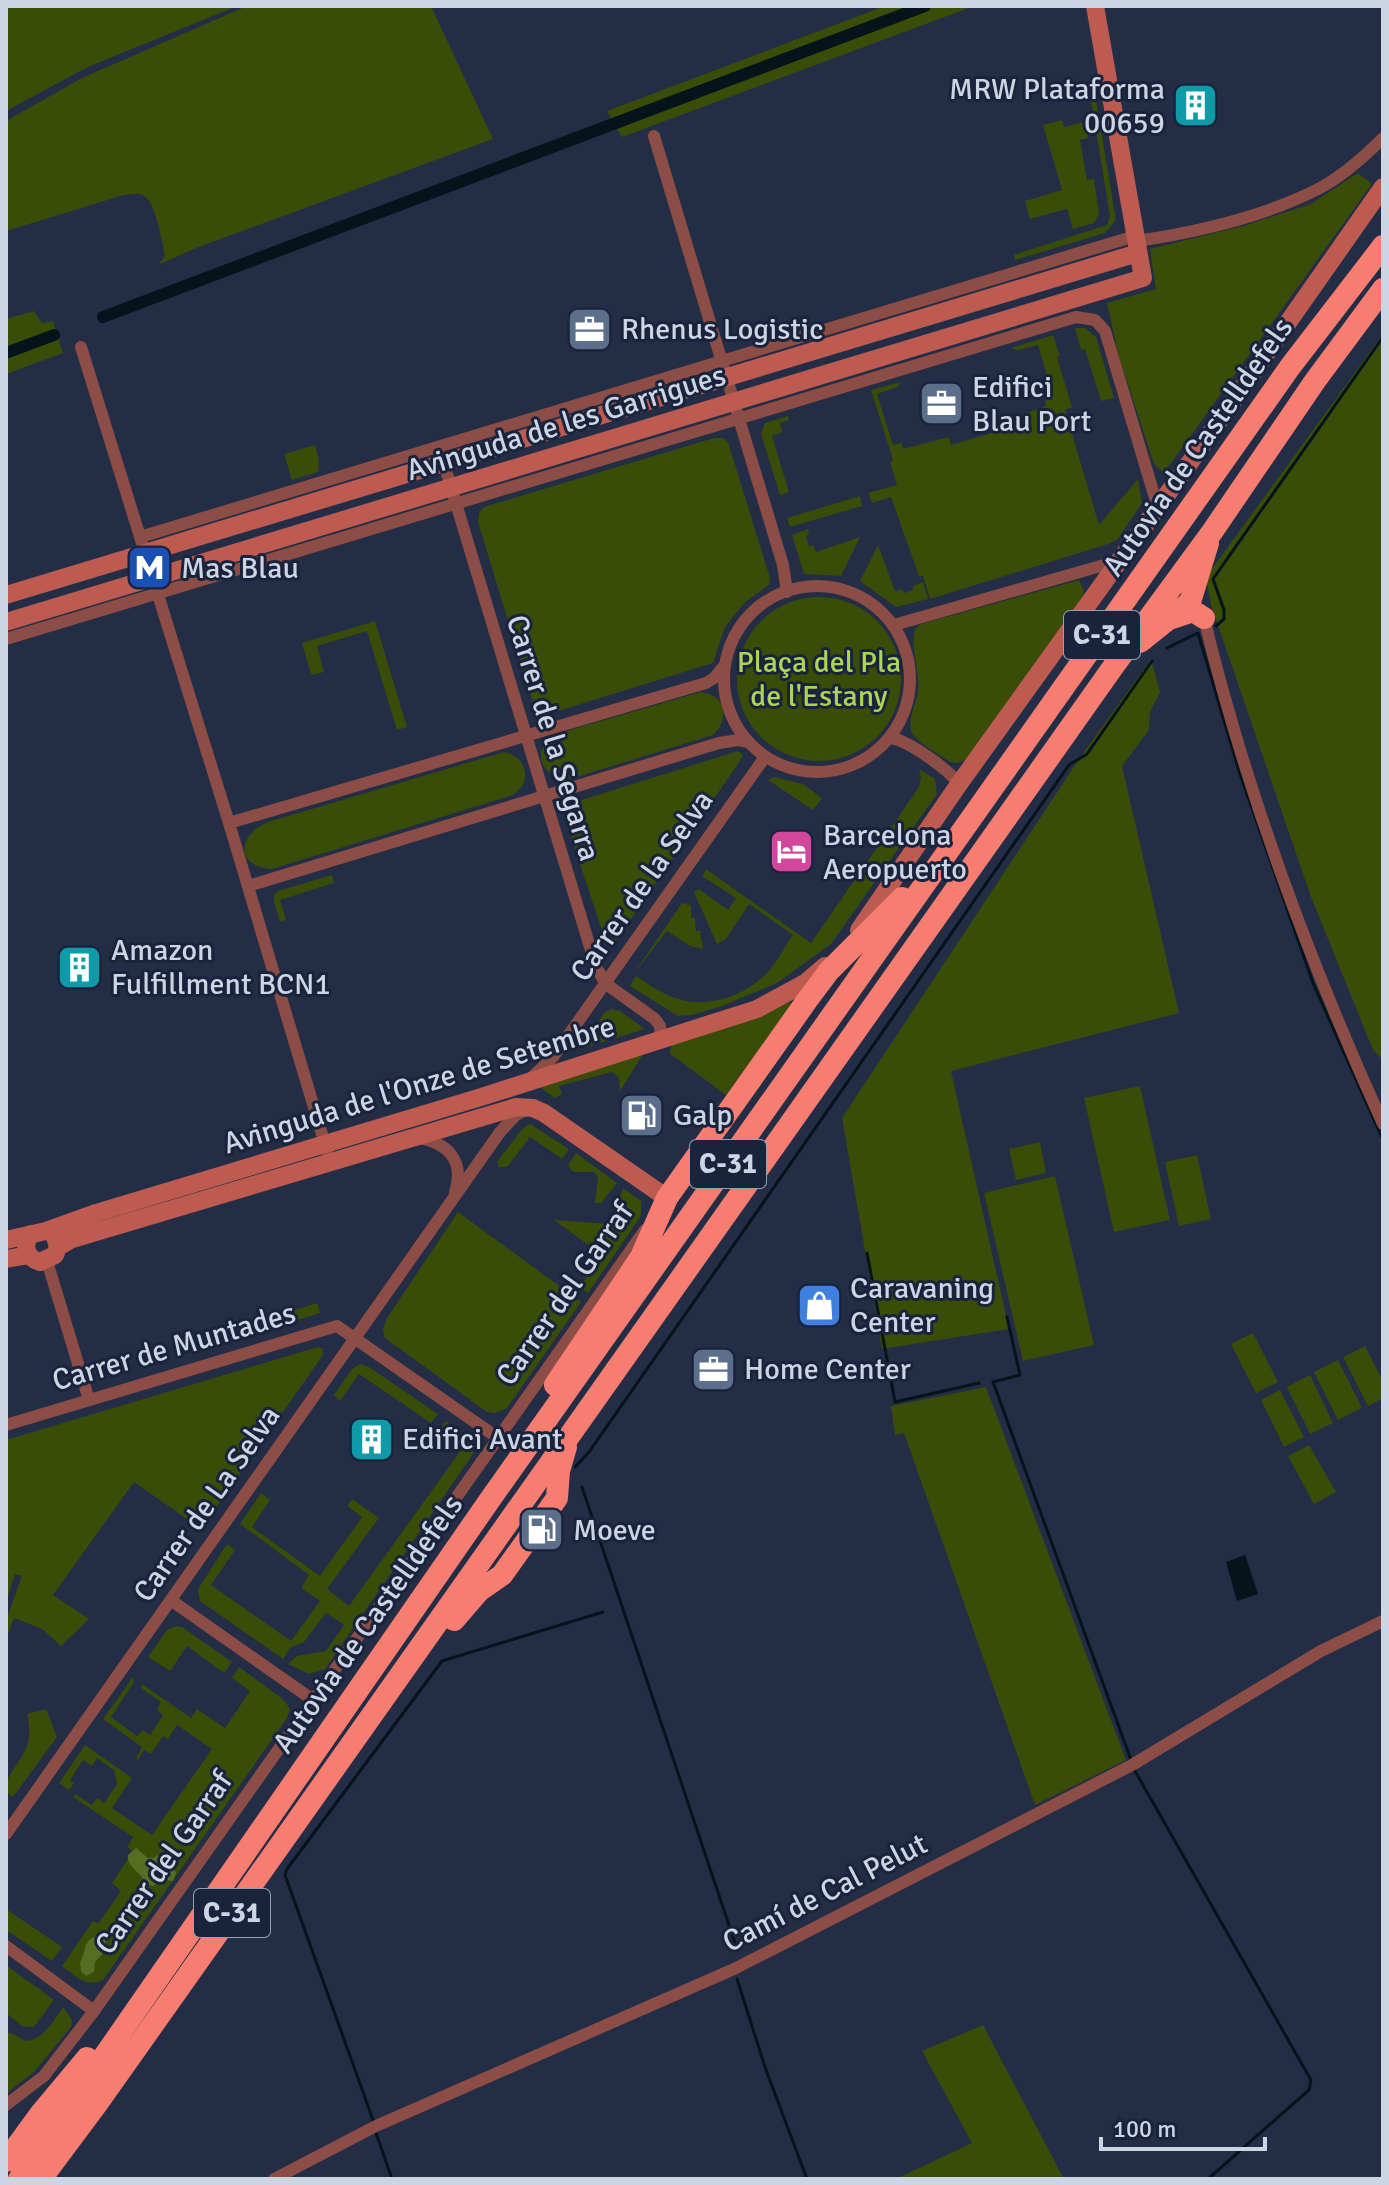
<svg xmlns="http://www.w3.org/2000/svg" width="1389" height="2185" font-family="Signika,sans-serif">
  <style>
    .green { fill: #394c08 }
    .forest { fill: #566d23 }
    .water { fill: #04141a }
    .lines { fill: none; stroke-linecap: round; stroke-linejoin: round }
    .stream { stroke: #04141a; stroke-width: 3 }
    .canal { stroke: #04141a; stroke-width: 12 }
    .street { stroke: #8b4d45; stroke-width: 12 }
    .secondary { stroke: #bd5b51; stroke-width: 18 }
    .highway { stroke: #f77d70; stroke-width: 22 }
    .labels { text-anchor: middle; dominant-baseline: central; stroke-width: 6; stroke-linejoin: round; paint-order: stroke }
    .shield { fill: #19233b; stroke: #979fb1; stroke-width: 2 }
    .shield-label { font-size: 28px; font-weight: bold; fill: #cdd4e4 }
    .poi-label { font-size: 30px; fill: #cdd4e4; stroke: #19233b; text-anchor: start }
    .street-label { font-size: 30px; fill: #cdd4e4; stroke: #19233b }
    .park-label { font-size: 30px; fill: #acd457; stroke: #19233b }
  </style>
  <rect width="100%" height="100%" fill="#232d46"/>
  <path class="green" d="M6 6H237L88 67 6 111Z
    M247 6H431L493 139 196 248 158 265 165 256C162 242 156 202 143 195 137 193 130 195 124 195L6 231V121L82 78Z
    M885 6H974L622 137 607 111Z
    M1093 82 1116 220 1105 233 1015 260 1014 255 1107 225 1110 216 1088 83Z
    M1062 120 1064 127 1085 122 1088 138 1080 140 1087 180 1094 179 1099 214 1094 223 1073 229 1067 209 1030 219 1025 201 1062 190 1043 125Z
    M1358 173 1372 184 1164 473 1154 464 1119 357 1107 303 1156 289 1150 249 1243 226 1311 204Z
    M34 311 42 323 53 321 63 353 6 374V319Z
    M1075 328H1085L1096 337 1114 398 1101 401 1085 349 1081 350Z
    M1383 334V1060L1373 1050 1311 897 1211 605 1206 577Z
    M1053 335 1060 356 1057 357 1072 407 1065 410 1099 525 1138 479 1142 503 1118 539 1108 544 930 599 923 576H919L891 497 872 503 868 493 897 485 890 462 893 460 871 390 901 382 897 387 877 394 893 445 902 443 903 449 949 437 951 445 1005 429 1004 421 1046 406 1045 398 1053 396 1038 345 1018 350 1011 348Z
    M788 416 789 420 780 423 782 432 772 436 789 492 780 495 761 434 765 423Z
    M714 438H723L728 442 770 578 769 585 744 603 725 627 713 663 558 711H539L534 706 478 522 479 513 484 507Z
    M315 445 319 460 318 472 292 480 284 454Z
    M860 496 862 506 790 527 787 518Z
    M808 529 809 534 806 536 809 546 813 545 816 552 860 537 841 576 804 574 792 535Z
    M878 545 895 591 903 589 904 593 913 590V586L923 582 928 599 896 607 860 581Z
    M1079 580 1084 591 1081 602 969 759 957 763 950 762C940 754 915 743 911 730 908 719 916 703 918 692 920 670 910 650 915 629L921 624Z
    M737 679a82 82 0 1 1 164 0a82 82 0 1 1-164 0Z
    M375 621 407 727 397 730 367 631 317 646 324 672 311 675 302 643Z
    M1151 659 1160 692 1150 712 1149 730 1122 766 1179 1013 951 1071 1009 1329 882 1349 842 1118 1079 759Z
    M701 692C725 695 731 718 713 735L570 779C541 780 529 748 556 734Z
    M738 751 743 755 740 761 615 942 606 943 565 818 572 803Z
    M504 752C529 756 533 786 510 796L272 869C236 868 236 835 268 822Z
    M919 769 935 779 937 794 831 944 777 983 722 1006 692 1015 678 1016 630 986 636 976C648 984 661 993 675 998 709 1010 750 995 772 967 780 957 785 945 793 935L749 904 726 939 717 944 694 892 699 889 728 910 736 898 702 876 706 869 811 943 919 787 921 777Z
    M774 777 803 784 822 798 813 810 768 780Z
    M332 875 334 883 280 900 286 920 280 922 274 902V895L278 891Z
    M682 903 691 905V918H695L696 931H700L703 949 690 946 667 931 632 976Z
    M788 1003H792L726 1095 669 1053 674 1041Z
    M612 1009 620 1011 645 1029 580 1049 605 1012Z
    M645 1051 620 1091 619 1078 612 1072 559 1086 562 1094 555 1098 535 1084Z
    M1140 1086 1170 1220 1114 1232 1084 1098Z
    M530 1124 569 1149 562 1159 530 1137 507 1167H499L497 1162 522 1129Z
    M1040 1142 1046 1173 1016 1180 1009 1149Z
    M576 1153 617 1183 601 1203H595L598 1177 594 1172H573L568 1165Z
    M1197 1155 1211 1219 1179 1226 1165 1162Z
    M1055 1176 1094 1345 1023 1361 984 1193Z
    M623 1188 641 1201V1216L588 1293 580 1287 602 1255 554 1220 609 1224 619 1215 620 1197Z
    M458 1212 581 1302 507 1408 496 1413 487 1412 385 1338 383 1329 387 1318Z
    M317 1303 320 1313 254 1334 251 1324Z
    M1253 1333 1278 1382 1256 1393 1231 1344Z
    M1365 1346 1383 1381V1398L1368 1406 1343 1357Z
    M318 1347 323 1349V1355L201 1529 134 1482 53 1595 89 1619 61 1646 42 1629 14 1618 6 1640V1620L22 1576 15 1574 6 1602V1440Z
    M1338 1360 1362 1408 1338 1420 1314 1372Z
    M360 1364 369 1367 438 1414 431 1423 359 1374 340 1401 334 1395 352 1369Z
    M1310 1375 1333 1423 1310 1434 1287 1387Z
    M986 1387 1126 1760 1035 1805 904 1433 895 1435 891 1406Z
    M1280 1390 1304 1437 1284 1447 1261 1400Z
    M446 1421 472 1443 473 1454 325 1669 309 1674 288 1664 297 1656 326 1651 344 1625 326 1613 304 1642 290 1648 283 1659 200 1601 198 1589 227 1544 235 1550 211 1585 291 1641 320 1601 301 1588 309 1575 240 1524 261 1493 270 1500 252 1527 320 1576 362 1517 347 1506 352 1499 379 1518 327 1589 349 1606 464 1446 440 1429Z
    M1309 1445 1336 1492 1314 1504 1288 1456Z
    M176 1626 182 1627 232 1662 224 1673 187 1646 170 1671 148 1657 167 1630Z
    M239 1667 284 1700 290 1709 287 1718 103 1980C86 1988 75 1976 62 1966L93 1921 98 1924 121 1891 112 1883 133 1851 127 1847 133 1837 73 1797 75 1794 92 1805 97 1798 104 1803 117 1784 114 1770 97 1758 92 1766 83 1760 70 1780 74 1783 69 1790 59 1783 85 1745 132 1778 112 1808 152 1835 212 1749 177 1725 168 1739 163 1736 151 1754 144 1750 138 1760 136 1758 142 1747 103 1719 133 1677 134 1682 111 1717 137 1736 143 1730 150 1735 163 1715 157 1710 161 1702 141 1688 142 1684 191 1718 197 1709 225 1728 250 1691 232 1678Z
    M46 1709 57 1737 13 1797 6 1792C6 1762 38 1759 27 1714Z
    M6 1909 62 1947 52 1961 6 1930Z
    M6 1965 54 2000 34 2027 22 2026 6 2013Z
    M63 2007 72 2020 71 2027 34 2072 6 2094V2035L9 2032 26 2041C45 2038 53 2022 63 2007Z
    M983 2025 1064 2179H896L972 2143 922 2051Z"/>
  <path class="forest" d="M136 1848 148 1858H154L158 1855 171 1863 176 1873 173 1881 162 1880 153 1886 146 1884C141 1871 126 1867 128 1855Z
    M98 1935 104 1936C108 1949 104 1953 95 1962L94 1972 86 1976 81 1971 80 1963C87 1950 82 1941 98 1935Z"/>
  <path class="water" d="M1245 1555 1258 1594 1237 1601 1226 1562Z"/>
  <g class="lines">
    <path class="stream" d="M1216 626 1224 619V610L1213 579 1383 337
      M1167 648 1198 633 1239 771 1313 983 1383 1140
      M867 1253 895 1402 979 1383
      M1007 1317 1020 1375 993 1382 1131 1760
      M575 1467 589 1452 1069 765 1087 754 1152 661
      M582 1487 737 1949
      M1135 1771 1311 2080 1309 2090 1208 2179
      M737 1979 766 2070 807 2179
      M373 2120 285 1875 287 1869 442 1661 603 1612
      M375 2130 392 2179"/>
    <path class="canal" d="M103 317 925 6
      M6 353 54 335"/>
    <path class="street" d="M654 136 783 565 787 592
      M1136 241C1198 232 1264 217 1320 188 1344 175 1364 157 1383 138
      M81 347 229 823 327 1151
      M442 457 596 967 606 984 655 1019 660 1026 661 1041
      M140 537 1135 236
      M724 679a93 93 0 1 1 186 0a93 93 0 1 1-186 0Z
      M1204 618C1246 792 1309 961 1383 1124
      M894 625 1118 561
      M6 639 1076 317 1095 320 1105 331 1158 508
      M891 738C909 741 948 769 959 784
      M229 823 706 683 714 678 724 666
      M248 886 719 743 738 740 748 742
      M529 1080 553 1057 765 757
      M419 1138C448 1143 465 1161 455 1192
      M47 1261 89 1400
      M6 1425 337 1326 498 1438
      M172 1601 313 1700
      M6 1834 500 1132 516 1115 525 1110
      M6 1946 94 2011
      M6 2105 44 2076 94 2011 645 1230
      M274 2179 376 2126 734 1969 1132 1765 1321 1651 1383 1621"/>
    <path class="secondary" d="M6 595 1138 253
      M6 622 1143 278 1095 6
      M859 930 959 784 1186 468 1383 187
      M31 1234C22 1245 26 1258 40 1262L55 1255 58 1247 55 1237
      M6 1240 46 1231 96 1213 478 1098 757 1009 805 983 825 966
      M58 1247 72 1239 516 1107 533 1108 544 1113 667 1198
      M6 1259 29 1255"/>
    <path class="highway" d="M1172 618 1193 611 1204 618
      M1140 642 1190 602 1208 543
      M555 1385 641 1257 667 1198 808 999 829 971 902 898
      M454 1620 479 1591 502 1575 557 1498 559 1471 566 1447
      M6 2161 41 2113 87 2058
      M19 2179 489 1501 1290 367 1383 246
      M41 2179 97 2104 1113 667 1212 532 1315 381 1383 289"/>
  </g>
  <defs>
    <symbol id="building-square" viewBox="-11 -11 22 22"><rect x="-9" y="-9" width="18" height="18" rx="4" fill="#0f9aa8" stroke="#19233b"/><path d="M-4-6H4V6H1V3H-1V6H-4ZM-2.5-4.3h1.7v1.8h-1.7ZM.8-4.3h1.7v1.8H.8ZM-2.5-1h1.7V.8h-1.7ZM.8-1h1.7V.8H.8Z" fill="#fff"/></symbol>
    <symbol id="office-square" viewBox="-11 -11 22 22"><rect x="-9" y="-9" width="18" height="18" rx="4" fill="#5c6f8a" stroke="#19233b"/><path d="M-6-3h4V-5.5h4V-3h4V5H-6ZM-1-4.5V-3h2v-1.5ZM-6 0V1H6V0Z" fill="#fff"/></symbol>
    <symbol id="metro-square" viewBox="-11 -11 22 22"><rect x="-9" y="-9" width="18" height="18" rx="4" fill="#1a4fb4" stroke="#19233b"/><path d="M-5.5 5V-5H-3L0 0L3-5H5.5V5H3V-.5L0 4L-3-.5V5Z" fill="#fff"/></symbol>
    <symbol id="hotel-square" viewBox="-11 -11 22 22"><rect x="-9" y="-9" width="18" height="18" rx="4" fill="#d1479c" stroke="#19233b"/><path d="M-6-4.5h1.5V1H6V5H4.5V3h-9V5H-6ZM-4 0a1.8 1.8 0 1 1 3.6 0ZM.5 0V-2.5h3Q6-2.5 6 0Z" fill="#fff"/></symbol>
    <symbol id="fuel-square" viewBox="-11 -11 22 22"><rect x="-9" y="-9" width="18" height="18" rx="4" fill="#5c6f8a" stroke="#19233b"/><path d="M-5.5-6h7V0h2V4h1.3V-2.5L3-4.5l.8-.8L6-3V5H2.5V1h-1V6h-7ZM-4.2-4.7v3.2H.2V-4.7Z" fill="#fff"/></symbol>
    <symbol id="shop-square" viewBox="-11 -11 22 22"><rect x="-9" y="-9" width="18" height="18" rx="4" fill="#3f7fe0" stroke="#19233b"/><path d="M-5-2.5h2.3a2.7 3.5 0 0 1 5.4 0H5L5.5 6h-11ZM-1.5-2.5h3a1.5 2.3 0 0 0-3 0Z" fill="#fff"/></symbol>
  </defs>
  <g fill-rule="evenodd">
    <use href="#building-square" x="1170" y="80" width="51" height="51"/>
    <use href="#office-square" x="564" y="304" width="51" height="51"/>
    <use href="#office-square" x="916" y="378" width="51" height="51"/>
    <use href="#metro-square" x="124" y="542" width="51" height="51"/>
    <use href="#hotel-square" x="766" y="826" width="51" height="51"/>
    <use href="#building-square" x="54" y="942" width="51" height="51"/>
    <use href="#fuel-square" x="616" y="1090" width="51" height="51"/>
    <use href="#shop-square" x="794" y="1280" width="51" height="51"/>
    <use href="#office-square" x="688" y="1344" width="51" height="51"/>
    <use href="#building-square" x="346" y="1414" width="51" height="51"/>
    <use href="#fuel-square" x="516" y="1504" width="51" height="51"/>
  </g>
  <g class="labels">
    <g class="shield">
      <rect x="1064" y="611" width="76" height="48" rx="6"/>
      <rect x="690" y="1140" width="76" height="48" rx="6"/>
      <rect x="194" y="1889" width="76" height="48" rx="6"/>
    </g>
    <g class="shield-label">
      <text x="1102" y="635">C-31</text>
      <text x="728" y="1164">C-31</text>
      <text x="232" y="1913">C-31</text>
    </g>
    <g class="poi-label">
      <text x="1165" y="89" text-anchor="end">MRW Plataforma<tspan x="1165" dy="34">00659</tspan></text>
      <text x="621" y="329">Rhenus Logistic</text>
      <text x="972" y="387">Edifici<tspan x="972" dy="34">Blau Port</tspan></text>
      <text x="181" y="568">Mas Blau</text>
      <text x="823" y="835">Barcelona<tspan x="823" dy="34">Aeropuerto</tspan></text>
      <text x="111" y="950">Amazon<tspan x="111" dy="34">Fulfillment BCN1</tspan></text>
      <text x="673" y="1115">Galp</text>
      <text x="850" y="1288">Caravaning<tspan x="850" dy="34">Center</tspan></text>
      <text x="744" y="1369">Home Center</text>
      <text x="402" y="1439">Edifici Avant</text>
      <text x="573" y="1530">Moeve</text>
    </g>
    <g class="street-label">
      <text transform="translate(566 423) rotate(-17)">Avinguda de les Garrigues</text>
      <text transform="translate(1198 447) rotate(-55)">Autovia de Castelldefels</text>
      <text transform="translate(553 738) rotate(73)">Carrer de la Segarra</text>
      <text transform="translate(642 886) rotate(-55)">Carrer de la Selva</text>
      <text transform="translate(419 1085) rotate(-17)">Avinguda de l'Onze de Setembre</text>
      <text transform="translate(565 1294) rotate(-55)">Carrer del Garraf</text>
      <text transform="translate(174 1347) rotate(-16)">Carrer de Muntades</text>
      <text transform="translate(207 1504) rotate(-55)">Carrer de La Selva</text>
      <text transform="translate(368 1624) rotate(-55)">Autovia de Castelldefels</text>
      <text transform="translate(164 1863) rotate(-55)">Carrer del Garraf</text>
      <text transform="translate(825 1893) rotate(-27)">Camí de Cal Pelut</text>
    </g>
    <g class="park-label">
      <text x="819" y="662">Plaça del Pla<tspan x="819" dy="34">de l'Estany</tspan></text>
    </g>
  </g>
  <rect width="1389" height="2185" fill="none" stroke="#cdd4e4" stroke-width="16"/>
  <path d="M1101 2137v12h164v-12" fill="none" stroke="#cdd4e4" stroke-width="4"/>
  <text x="1113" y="2137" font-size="24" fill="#cdd4e4" stroke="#19233b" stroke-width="6" paint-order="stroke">100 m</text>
</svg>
